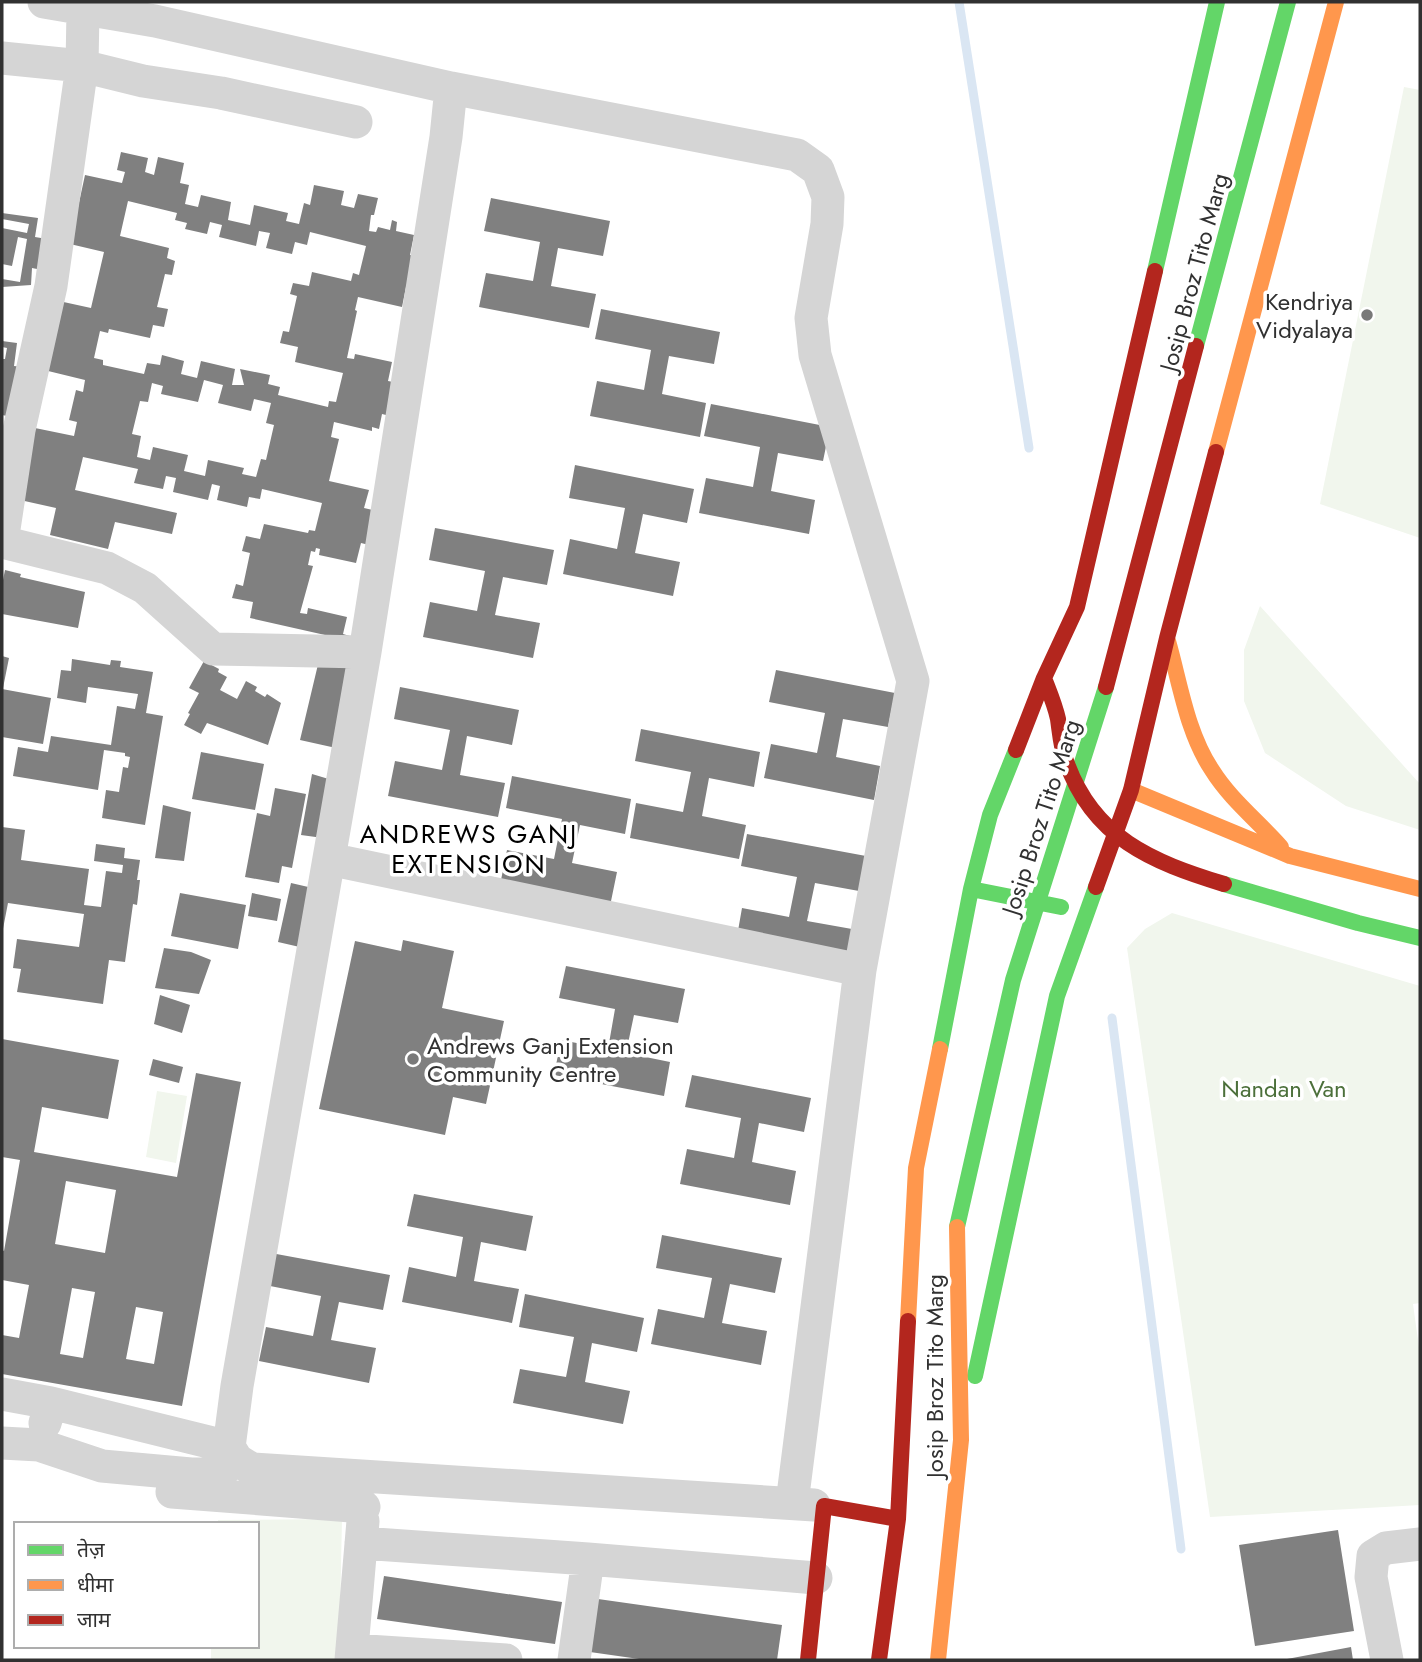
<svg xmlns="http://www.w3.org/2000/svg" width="1422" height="1662" font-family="Jost,'Noto Sans Devanagari',sans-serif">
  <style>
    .green { fill: #f1f6ed }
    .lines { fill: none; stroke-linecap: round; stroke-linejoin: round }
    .stream { stroke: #dae6f3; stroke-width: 9 }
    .building { fill: #808080; fill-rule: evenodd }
    .street { stroke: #d5d5d5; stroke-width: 33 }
    .fast { stroke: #63d668; stroke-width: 16 }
    .slow { stroke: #ff974d; stroke-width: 16 }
    .jam { stroke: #b3261e; stroke-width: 16 }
    .poi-dot { fill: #797979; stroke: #fff; stroke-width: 2.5 }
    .labels { text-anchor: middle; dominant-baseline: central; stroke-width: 7; stroke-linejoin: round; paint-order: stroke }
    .street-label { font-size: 24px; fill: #313131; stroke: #fff }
    .poi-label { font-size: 24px; fill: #313131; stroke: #fff; text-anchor: end }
    .park-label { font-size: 24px; fill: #4c703b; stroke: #fff }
    .neighbourhood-label { font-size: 26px; letter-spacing: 2px; fill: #000; stroke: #fff }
  </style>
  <rect width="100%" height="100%" fill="#fff"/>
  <path class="green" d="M1404 87 1420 90V538L1320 504Z
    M1260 606 1420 784V830L1346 806 1265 753 1244 701V650Z
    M1172 913 1420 986V1303L1413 1304 1420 1355V1505L1210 1517 1127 948 1145 929Z
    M157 1091 187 1096 176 1163 146 1157Z
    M342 1519 339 1660H211V1646H257V1524H218V1520Z"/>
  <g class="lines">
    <path class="stream" d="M959 2 1029 448
      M1112 1018 1181 1549"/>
  </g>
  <path class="building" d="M121 152 148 158 145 172 154 175 158 157 184 163 180 183 189 185 185 204 198 207 201 195 231 202 228 220 250 225 254 205 288 213 286 221 299 224 304 203 310 205 314 185 344 191 341 205 354 208 358 194 378 198 374 215H371L369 231 376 232 378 227 390 230 392 220 397 222 396 231 414 235 410 255 421 257 406 287 402 307 358 297 355 310 357 311 347 358 354 359 355 354 392 362 388 381 398 383 390 416 382 414 379 429 372 427V431L334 422 331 437 339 439 329 481 369 490 364 508 377 511 369 545 361 543 356 563 319 555 320 549 316 548 315 552 311 551 308 565 313 566 300 613 307 614 308 608 347 617 343 634 353 637 345 750 300 740 325 635 250 618 253 602 232 598 236 584 243 586 250 553 242 551 246 536 260 539 264 524 308 533 309 530 315 531 322 503 262 489 260 499 249 497 247 507 217 500 220 486 212 484 208 500 173 492 176 478 166 476 163 489 134 483 138 469 83 457 75 490 177 513 172 534 115 522 108 549 50 535 56 508 20 500 35 428 74 436 77 422 69 420 76 390 83 392 85 380 44 370 59 301 91 308 104 252 70 244 85 175 122 183 125 172 117 170ZM128 201 177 213 175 220 187 223 185 229 207 234 210 222 222 225 219 237 256 246 259 231 270 233 266 248 292 254 295 242 307 245 310 232 366 246 359 275 353 273 351 281 312 272 309 286 293 283 290 294 297 296 289 332 283 331 280 343 298 347 295 362 343 373 336 402 329 401 328 407 278 395 280 387 268 384 270 375 240 369 244 385H232L235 369 201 361 197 378 181 374 184 361 162 355 160 365 147 363 144 374 103 365V360L94 358 100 331 108 333 109 329 150 338 153 325 164 327 168 309 157 307 165 274 172 275 175 261 167 258 169 248 120 236ZM204 380 223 385 218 403 251 411 254 399 271 403 266 423 274 425 266 460 261 459 256 477 242 474 244 468 208 460 205 476 184 471 188 455 153 447 150 460 137 457 141 436 132 434 140 401 148 402 152 383 163 386 161 394 198 402Z
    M491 198 610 221 603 256 558 248 551 286 596 294 589 328 479 307 486 273 533 281 540 242 484 231Z
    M2 213 38 218 35 237 47 239 42 270 32 268 31 285 2 287V279L20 282 27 239 18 237 12 266 2 264V228L27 233 29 224 2 219Z
    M601 309 720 332 714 364 669 356 662 394 706 403 700 437 590 416 597 381 644 390 651 350 595 339Z
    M2 341 17 343 14 366 23 367 7 416 2 415V359H5L7 348 2 347Z
    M711 404 830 427 823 461 778 453 771 491 815 500 809 534 699 513 706 478 753 487 760 447 704 436Z
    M575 465 694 489 687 523 643 514 635 553 680 562 673 596 563 574 570 539 617 549 625 508 569 498Z
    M435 528 554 550 547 585 503 577 495 615 540 623 533 658 423 637 430 602 477 611 485 571 429 560Z
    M5 570 21 574 20 577 85 592 78 628 2 614V585Z
    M2 656 9 658 3 688H2Z
    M72 659 110 665 111 660 121 661 120 667 153 672 146 713 163 716 145 825 102 818 106 790 119 792 123 767 128 768 130 757 125 756V753L104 750 98 790 13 776 18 747 48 752 51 736 111 745 117 706 135 709 138 694 88 687 86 703 57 698 61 670 71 671Z
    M204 661 219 669 218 672 227 677 220 690 237 699 246 681 257 687 255 691 265 697 267 694 281 703 268 745 207 723 201 734 184 725 190 714 188 713 199 693 189 688Z
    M776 670 895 693 888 727 843 719 836 757 880 766 874 800 764 778 771 744 817 753 825 713 769 702Z
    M400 687 519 710 512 745 467 736 460 775 505 783 498 817 388 796 395 761 442 770 450 730 394 719Z
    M2 689 51 698 43 744 2 737Z
    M641 729 760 752 754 787 709 778 702 816 746 825 739 859 630 838 636 803 683 812 691 772 635 761Z
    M201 752 264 764 255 810 192 799Z
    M312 774 332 780 323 838 301 835Z
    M512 776 631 799 625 834 580 825 572 863 617 872 610 906 500 885 507 850 554 859 562 819 506 808Z
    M275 788 306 794 292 868 282 866 279 883 245 877 257 813 270 816Z
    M163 805 191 812 184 861 155 858Z
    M2 827 25 830 21 860 89 869 84 905 101 907 106 871 122 873 123 865 94 861 96 844 125 848 124 858 140 860 137 880H140L137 905 133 904 125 962 109 960 103 1004 17 992 21 969 13 968 17 939 79 947 84 914 8 903 2 934Z
    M747 834 866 856 859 891 815 883 807 921 852 929 845 964 736 942 742 908 789 917 797 877 741 866Z
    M291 883 317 889 304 948 278 942Z
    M180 893 246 905 238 949 171 936Z
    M252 893 281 899 277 921 248 916Z
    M403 940 454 951 442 1008 504 1021 486 1104 453 1097 445 1135 319 1109 355 941 401 951Z
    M164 948 191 952 211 960 199 994 155 988Z
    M566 966 685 989 678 1023 634 1015 626 1053 670 1062 664 1096 554 1075 561 1040 608 1049 615 1009 559 998Z
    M160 995 190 1005 182 1033 154 1024Z
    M2 1039 119 1060 108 1119 42 1107 34 1152 177 1177 196 1073 241 1082 182 1406 2 1374V1335L19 1338 29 1285 2 1280V1250L4 1251 20 1160 2 1157ZM66 1181 116 1190 105 1253 55 1244ZM72 1288 95 1292 83 1358 60 1354ZM136 1307 163 1312 154 1364 126 1359Z
    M153 1059 183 1067 179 1083 149 1075Z
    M692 1075 811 1098 804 1132 759 1123 752 1162 796 1171 790 1205 680 1184 687 1149 734 1158 741 1118 685 1107Z
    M414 1194 533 1216 526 1251 481 1242 474 1281 519 1289 512 1323 402 1302 409 1267 456 1277 463 1237 407 1226Z
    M662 1235 782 1258 775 1293 730 1284 722 1323 767 1331 761 1365 651 1344 658 1309 704 1318 712 1278 656 1268Z
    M271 1253 390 1275 383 1310 339 1302 331 1340 376 1348 369 1383 259 1361 266 1327 313 1336 321 1296 265 1285Z
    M525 1294 644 1318 637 1352 592 1343 585 1382 630 1391 623 1424 513 1403 520 1369 566 1377 574 1337 519 1327Z
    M1338 1530 1354 1631 1255 1646 1239 1545Z
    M384 1576 562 1602 555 1644 377 1619Z
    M591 1598 782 1625 777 1660H646L583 1651Z
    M1351 1647 1353 1660H1287V1659Z"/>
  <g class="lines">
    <path class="street" d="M83 10 82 66 143 81 221 93 356 122
      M2 58 82 66 51 286 19 430 2 542 107 568 145 588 213 649 365 652
      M451 88 797 155 818 170 828 197 827 224 811 318 815 355 913 681 860 970 792 1503
      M329 859 860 970
      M2 1394 51 1403 45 1423
      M51 1403 229 1447
      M2 1443 39 1445 102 1466 191 1474H209L224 1469 237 1460 229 1447 237 1386 365 652 446 137 451 88 155 21 44 2
      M237 1460 252 1469 814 1505
      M172 1492 364 1507
      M361 1543 588 1559 816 1578
      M352 1650 506 1660
      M351 1660 363 1521
      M574 1660 588 1559
      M1387 1660 1371 1577 1373 1556 1386 1548 1420 1544"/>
    <path class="fast" d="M1155 271 1217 2
      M1196 346 1288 2
      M1224 884 1358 923 1420 938
      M971 889 1061 907
      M940 1049 971 889 990 815 1016 750
      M957 1227 1013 980 1106 687
      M975 1376 1057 996 1096 887"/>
    <path class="slow" d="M1216 452 1336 2
      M1168 641C1180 683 1187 733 1212 770 1230 799 1258 821 1281 847
      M1131 790 1290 856 1420 889
      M908 1321 916 1168 940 1049
      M938 1660 961 1440 957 1227"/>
    <path class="jam" d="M1044 678C1049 691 1055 705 1058 719 1060 733 1061 748 1066 761 1093 838 1152 862 1224 884
      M1106 687 1196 346
      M1016 750 1044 678 1077 607 1155 271
      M1096 887 1131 790 1167 638 1216 452
      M808 1660 824 1506 898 1519
      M879 1660 898 1519 908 1321"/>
  </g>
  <g class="poi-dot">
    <circle cx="1367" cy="315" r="7"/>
    <circle cx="413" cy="1059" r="7"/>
  </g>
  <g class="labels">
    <g class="street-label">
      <text transform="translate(1194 272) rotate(-75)">Josip Broz Tito Marg</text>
      <text transform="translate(1041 817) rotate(-72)">Josip Broz Tito Marg</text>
      <text transform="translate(934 1376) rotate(-90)">Josip Broz Tito Marg</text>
    </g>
    <g class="poi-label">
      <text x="1353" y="301">Kendriya<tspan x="1353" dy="28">Vidyalaya</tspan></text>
      <text x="427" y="1045" text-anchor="start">Andrews Ganj Extension<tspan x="427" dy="28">Community Centre</tspan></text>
    </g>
    <g class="park-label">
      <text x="1284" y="1088">Nandan Van</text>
    </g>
    <g class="neighbourhood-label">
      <text x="469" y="834">ANDREWS GANJ<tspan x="469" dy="30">EXTENSION</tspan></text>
    </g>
  </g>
  <rect width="1422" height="1662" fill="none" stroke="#313131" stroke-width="7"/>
  <rect x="14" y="1522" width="245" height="126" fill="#ffffff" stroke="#adadad" stroke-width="2"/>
  <rect x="28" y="1545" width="35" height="10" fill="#63d668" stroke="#adadad" stroke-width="2"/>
  <text x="77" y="1557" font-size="21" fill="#313131">तेज़</text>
  <rect x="28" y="1580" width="35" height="10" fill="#ff974d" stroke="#adadad" stroke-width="2"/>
  <text x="77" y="1592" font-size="21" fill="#313131">धीमा</text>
  <rect x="28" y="1615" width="35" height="10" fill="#b3261e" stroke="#adadad" stroke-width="2"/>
  <text x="77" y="1627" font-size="21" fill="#313131">जाम</text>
</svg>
